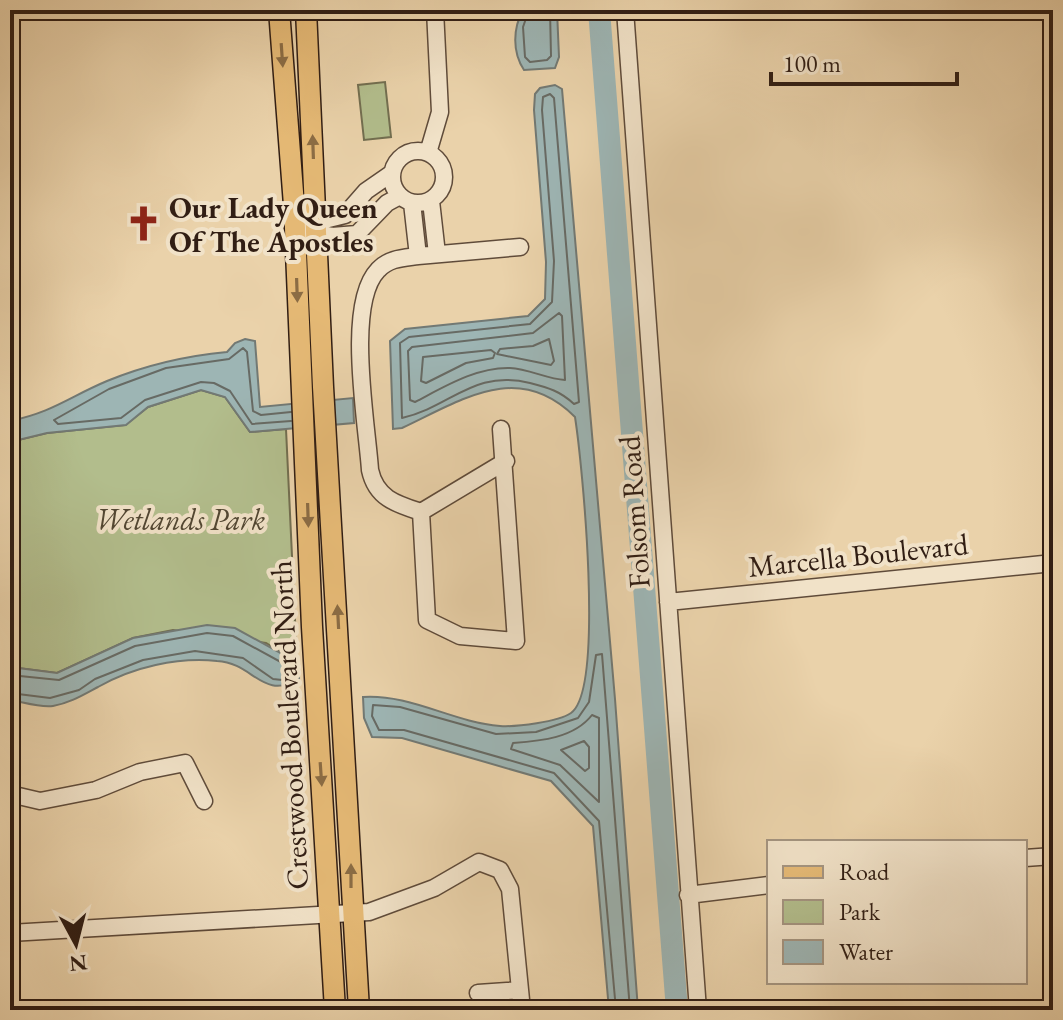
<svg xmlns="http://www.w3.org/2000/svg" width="1063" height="1020" font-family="'EB Garamond',serif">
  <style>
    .green { fill: #b2bd8c; stroke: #726e50; stroke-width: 2 }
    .water { fill: #9db5b4; stroke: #727974; stroke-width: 2 }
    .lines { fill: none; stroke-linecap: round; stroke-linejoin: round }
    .shore { stroke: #676a64; stroke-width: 2 }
    .river { stroke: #9db5b4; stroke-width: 22 }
    .minor-casing { stroke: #5f4b3a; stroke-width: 19 }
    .major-casing { stroke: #311e14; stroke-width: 23 }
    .minor { stroke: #f1e2c8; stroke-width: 16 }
    .major { stroke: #e5b975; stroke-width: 20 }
    .oneway { fill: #8b6c44 }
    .labels { text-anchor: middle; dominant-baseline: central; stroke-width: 8; stroke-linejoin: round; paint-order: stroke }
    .poi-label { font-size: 30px; font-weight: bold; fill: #311e14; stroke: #f1e2c8; text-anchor: start }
    .street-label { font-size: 30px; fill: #311e14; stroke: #f1e2c8 }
    .park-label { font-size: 30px; font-style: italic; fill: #514632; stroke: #f1e2c8 }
  </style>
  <rect width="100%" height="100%" fill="#ead2aa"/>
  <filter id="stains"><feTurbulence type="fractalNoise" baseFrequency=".0025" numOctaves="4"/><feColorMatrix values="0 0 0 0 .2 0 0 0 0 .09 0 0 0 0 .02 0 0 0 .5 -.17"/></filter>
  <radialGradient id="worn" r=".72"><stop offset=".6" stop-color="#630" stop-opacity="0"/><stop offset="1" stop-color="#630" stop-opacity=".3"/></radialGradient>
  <path class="green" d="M385 82 391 137 364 140 358 85Z
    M201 390 225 397 250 432 286 429 297 662 266 643 173 630 133 638 57 673 10 667V442L47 433 125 425 148 407Z"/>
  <path class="water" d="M523 10H557L559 57 555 68 524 70C512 52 513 28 523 10Z
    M555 85 562 89 615 699 638 1010H609L593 826 551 781 402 738 372 737 364 718 363 697C411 694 452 722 500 726 516 727 558 722 571 713 605 689 582 462 575 417 518 360 462 400 402 428L393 429 390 341 405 329 528 316 545 299 546 262 534 110 535 94 540 88Z
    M245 339 255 341 260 407 353 398 354 423 250 432 225 397 201 390 148 407 126 425 47 433 10 442V421C53 412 69 397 107 381 146 365 184 356 227 352L235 343Z
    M207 625 235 628 297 662 299 679C262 701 254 663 217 661 177 657 133 667 98 687 83 695 70 703 53 706 40 708 23 702 10 700V667L57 673 133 638Z"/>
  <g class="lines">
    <path class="shore" d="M529 10 523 27 525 57 530 62 547 60 551 56 550 10
      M550 94 554 98 579 402 574 404C560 391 549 388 530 383 473 369 451 407 402 418L400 343 409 337 530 324 552 302 554 261 542 110 543 97Z
      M559 313 562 316 565 380C547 379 529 369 510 368 476 367 444 387 415 402L410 400 408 351 412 347 533 333Z
      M549 339 554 361 551 365 497 354 500 349 533 346Z
      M491 350 495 353 493 358 466 363 426 383 421 381 423 357Z
      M291 412 261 415 253 411 247 352 243 348 229 359 166 368 109 389 54 420 58 424 121 418 145 400 201 382 214 383 230 391 252 424 291 421
      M10 675 59 680 135 646 207 633 233 636 288 666 290 673 282 680 273 679 243 658 195 651 143 660 95 679 79 690 50 698 10 693
      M592 715 599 718V802L560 765 511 749 513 743C541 741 574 738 592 715Z
      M584 741 589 747V768L585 771 561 750Z
      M616 1010 599 821 554 773 404 730H379L372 716 373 705 400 707 496 734 536 732 578 718 589 702 596 655 602 654 630 1010"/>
    <path class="river" d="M599 10 677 1010"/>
    <defs>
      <path id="minor" d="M625 10 698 1010
        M392 177a26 26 0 1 1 52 0a26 26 0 1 1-52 0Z
        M428 153 440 112 435 10
        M431 201 437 254
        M412 203 418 256C403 258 389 258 378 270 345 304 367 424 370 470 376 498 396 504 421 512L427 620 460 636 516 641 501 429
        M308 224 345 215 366 191 392 173
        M304 231 332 236 357 234 387 203 400 196
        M418 256 520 247
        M421 512 506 461
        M668 602 1053 563
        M10 794 40 801 96 790 140 772 185 763 204 801
        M1025 858 1053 856
        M688 895 769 885
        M10 933 369 912 434 888 479 862 500 870 510 889 522 1010
        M478 993 520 990"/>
      <path id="major" d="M279 10 294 205 312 627 335 1010
        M306 10 323 387 359 1010"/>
    </defs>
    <use href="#minor" class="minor-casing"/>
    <use href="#major" class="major-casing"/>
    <use href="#minor" class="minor"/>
    <use href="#major" class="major"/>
  </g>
  <defs><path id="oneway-solid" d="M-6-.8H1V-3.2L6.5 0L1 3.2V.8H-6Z" transform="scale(2)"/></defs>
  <g class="oneway">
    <use href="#oneway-solid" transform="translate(282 55) rotate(86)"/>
    <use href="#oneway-solid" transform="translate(313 147) rotate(-92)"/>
    <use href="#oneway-solid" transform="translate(297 290) rotate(88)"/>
    <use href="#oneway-solid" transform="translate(308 515) rotate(88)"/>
    <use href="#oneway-solid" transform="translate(338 617) rotate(-93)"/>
    <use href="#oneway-solid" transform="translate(321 774) rotate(86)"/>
    <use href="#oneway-solid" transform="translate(351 876) rotate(-90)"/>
  </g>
  <defs>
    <symbol id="church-bare" viewBox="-9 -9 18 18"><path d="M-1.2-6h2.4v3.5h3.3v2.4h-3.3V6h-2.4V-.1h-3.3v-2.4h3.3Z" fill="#8f2418" stroke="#f1e2c8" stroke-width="2.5" paint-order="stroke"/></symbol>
  </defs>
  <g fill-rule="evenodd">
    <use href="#church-bare" x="118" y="198" width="51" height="51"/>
  </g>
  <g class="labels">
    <g class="poi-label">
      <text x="169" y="207">Our Lady Queen<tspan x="169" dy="34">Of The Apostles</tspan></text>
    </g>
    <g class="street-label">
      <text transform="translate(634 512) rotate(-94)">Folsom Road</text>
      <text transform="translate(858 555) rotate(-6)">Marcella Boulevard</text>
      <text transform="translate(289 725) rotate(-93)">Crestwood Boulevard North</text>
    </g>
    <g class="park-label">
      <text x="180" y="519">Wetlands Park</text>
    </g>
  </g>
  <rect width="1063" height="1020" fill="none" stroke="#ead2aa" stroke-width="40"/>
  <rect x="12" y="12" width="1039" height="996" fill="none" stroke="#311e14" stroke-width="4"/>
  <rect x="20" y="20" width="1023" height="980" fill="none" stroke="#311e14" stroke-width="2"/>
  <rect x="767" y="840" width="260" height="144" fill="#f1e2c8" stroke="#a49480" stroke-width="2"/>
  <rect x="783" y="866" width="40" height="12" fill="#e5b975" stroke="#a49480" stroke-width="2"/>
  <text x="839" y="880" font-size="24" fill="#311e14">Road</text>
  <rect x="783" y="900" width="40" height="24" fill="#b2bd8c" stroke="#a49480" stroke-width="2"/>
  <text x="839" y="920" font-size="24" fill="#311e14">Park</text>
  <rect x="783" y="940" width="40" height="24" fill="#9db5b4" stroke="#a49480" stroke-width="2"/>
  <text x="839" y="960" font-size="24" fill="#311e14">Water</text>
  <g transform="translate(76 944) rotate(173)" stroke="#f1e2c8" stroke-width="6" paint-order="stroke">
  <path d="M0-6L14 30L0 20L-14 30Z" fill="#311e14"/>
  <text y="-12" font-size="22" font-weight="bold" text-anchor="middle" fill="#311e14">N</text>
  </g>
  <path d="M771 72v12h186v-12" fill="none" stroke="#311e14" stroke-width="4"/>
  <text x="783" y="72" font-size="24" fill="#311e14" stroke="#f1e2c8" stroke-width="6" paint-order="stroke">100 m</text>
  <rect width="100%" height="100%" filter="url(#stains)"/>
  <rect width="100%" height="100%" fill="url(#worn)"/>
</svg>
